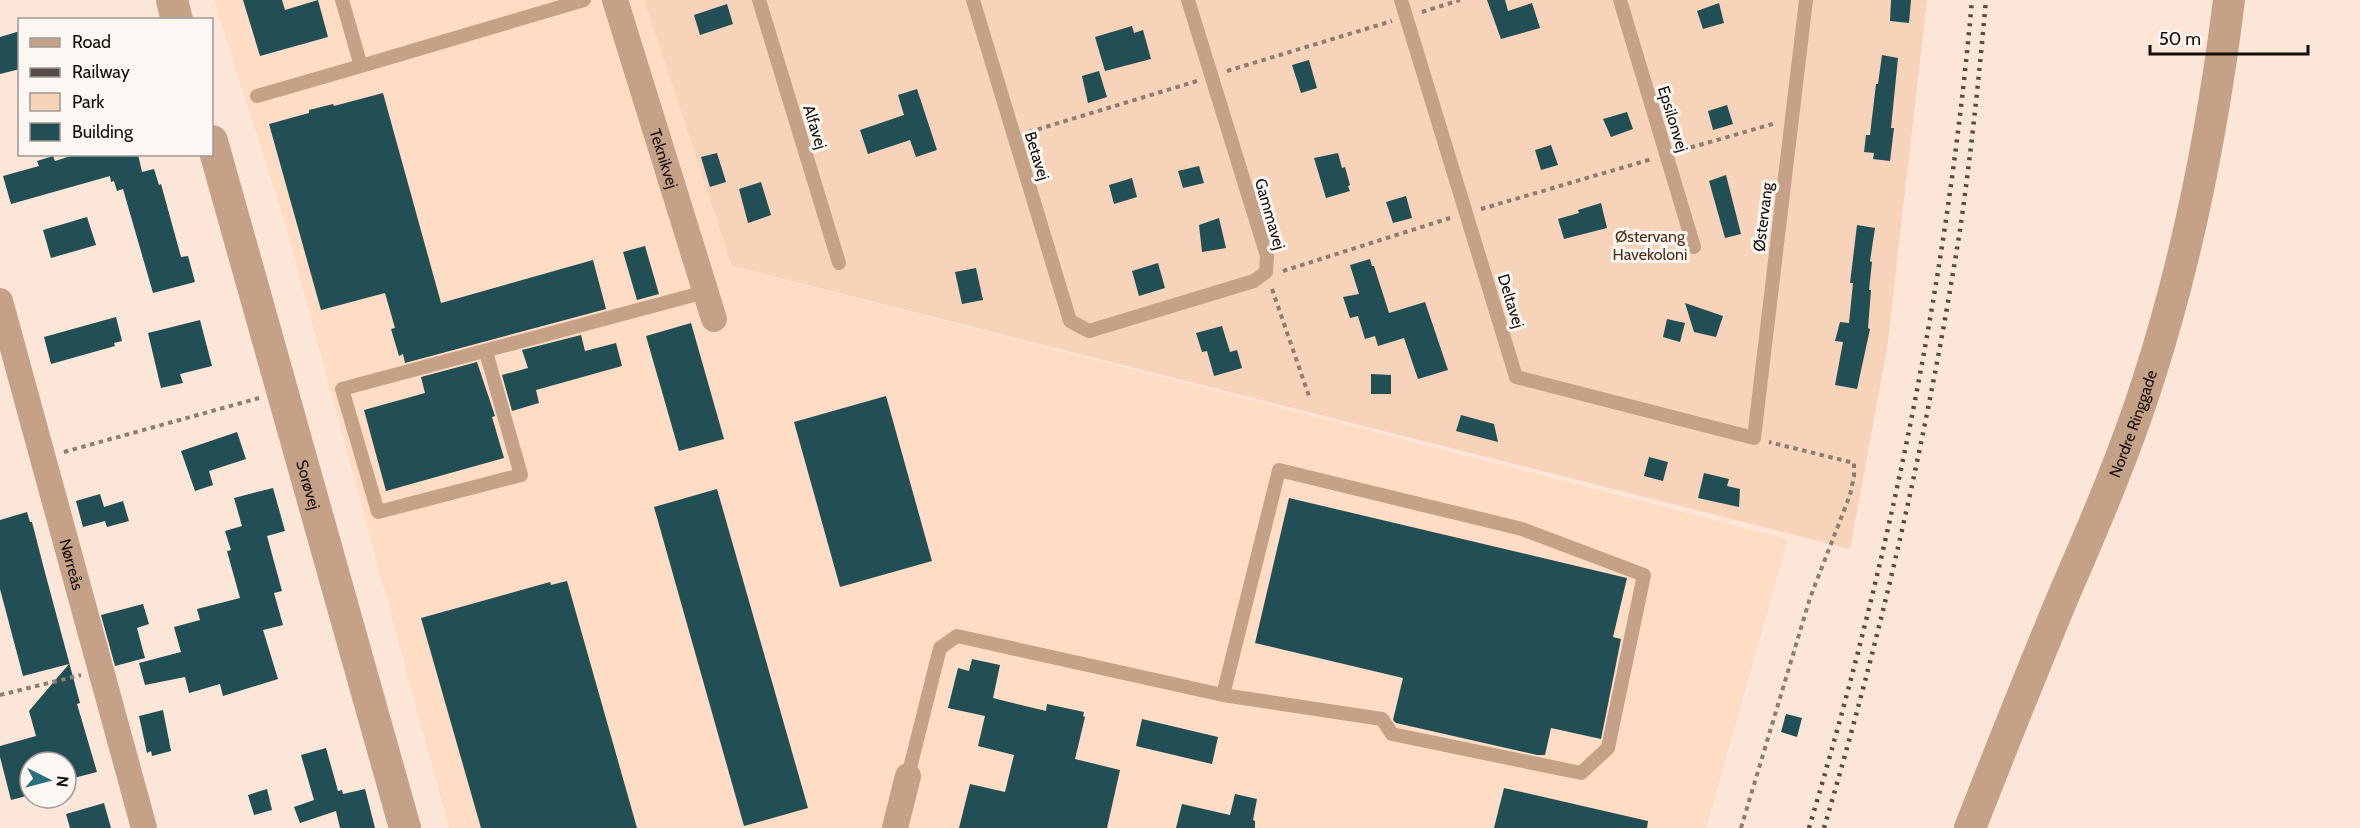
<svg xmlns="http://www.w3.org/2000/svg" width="2360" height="828" font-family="Cabin,sans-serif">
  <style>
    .built { fill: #feddc4 }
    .green { fill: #f7d3b9 }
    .building { fill: #224e55 }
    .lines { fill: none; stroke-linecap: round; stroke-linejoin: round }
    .path { stroke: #8d7e73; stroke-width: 4; stroke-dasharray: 4.5 4.5; stroke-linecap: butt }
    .service { stroke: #c5a287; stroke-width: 14 }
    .minor { stroke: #c5a287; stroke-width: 26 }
    .tertiary { stroke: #c5a287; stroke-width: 32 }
    .rail { stroke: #564a42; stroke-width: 4.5; stroke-dasharray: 3 6; stroke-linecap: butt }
    .labels { text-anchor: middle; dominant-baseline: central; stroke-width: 6; stroke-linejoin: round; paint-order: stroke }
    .street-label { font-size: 16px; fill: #140c06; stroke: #fcf7f3 }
    .park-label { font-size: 16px; fill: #4e2e13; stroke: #fcf7f3 }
  </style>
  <rect width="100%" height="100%" fill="#fce6d7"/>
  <path class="built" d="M214 0H644L732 266 1788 539 1706 828H449L286 226Z"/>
  <path class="green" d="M644 0H1927L1887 349 1850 549 732 266Z"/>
  <path class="building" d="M243 0H282L285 10 318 0 328 37 260 56Z
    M1487 0H1505L1508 11 1532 3 1540 28 1501 39Z
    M1891 0H1911L1909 23 1890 21Z
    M1719 3 1724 23 1703 29 1697 11Z
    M727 4 733 24 700 35 694 15Z
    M1132 26 1134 33 1143 30 1151 59 1105 71 1095 37Z
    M20 31V69L0 74V37Z
    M1882 55 1898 58 1891 128H1894L1890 161 1873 159 1874 153 1864 152 1866 135H1870L1876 84H1878Z
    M1309 60 1317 88 1301 93 1292 65Z
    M1099 71 1107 97 1088 103 1082 76Z
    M917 89 937 150 916 157 910 140 868 154 860 130 904 115 898 95Z
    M383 93 441 303 593 260 606 309 405 363 403 354 399 356 391 329 395 328 385 293 321 310 269 124 309 113V110L333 104 334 106Z
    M1727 105 1733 124 1713 130 1708 111Z
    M1627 112 1633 129 1611 137 1603 119Z
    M1551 145 1558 165 1541 170 1535 150Z
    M717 153 726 182 710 187 701 157Z
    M1338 153 1342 168 1345 167 1350 185 1348 186 1350 191 1326 198 1314 158Z
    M77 154H138L142 172 154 169 159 185 161 184 181 257 188 256 195 282 153 293 123 189 117 191 114 181 111 182 110 176 11 204 3 176 39 166 37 161 53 156 55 161Z
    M1199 166 1204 183 1183 188 1178 171Z
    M1726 175 1741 234 1725 238 1709 181Z
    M1132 178 1137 197 1114 204 1109 185Z
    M761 182 771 215 748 223 739 189Z
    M1406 196 1412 218 1393 223 1386 202Z
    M1601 203 1607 228 1564 239 1558 219 1579 213 1578 210Z
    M87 217 96 245 51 258 43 230Z
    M1219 218 1226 248 1202 252 1199 225Z
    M1857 225 1875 228 1870 261 1872 262 1869 290H1871L1868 328 1870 329 1857 389 1835 385 1843 342 1835 341 1840 322 1849 323 1853 283H1850Z
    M645 246 659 294 637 300 623 252Z
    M1370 259 1372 266H1374L1389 313 1425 302 1448 370 1418 379 1404 338 1378 346 1375 336 1365 339 1358 316 1350 318 1343 297 1359 294 1350 265Z
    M1158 263 1165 288 1139 296 1132 271Z
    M976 268 983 300 962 304 955 272Z
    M1685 303 1723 316 1716 337 1694 332Z
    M116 317 122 341 114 343 115 346 51 364 44 337Z
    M1667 319 1685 323 1680 342 1663 337Z
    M200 320 212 366 180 374 183 383 161 388 148 333Z
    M691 323 724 439 679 451 646 336Z
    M1222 326 1230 352 1237 350 1242 368 1214 376 1207 351 1202 352 1196 333Z
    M581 335 585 351 616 343 622 366 536 390 539 403 512 411 502 375 528 368 522 350Z
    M477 362 495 416 492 417 504 458 386 491 364 410 425 393 421 377Z
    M1371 374 1391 375V394H1371Z
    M886 396 932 561 840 587 794 422Z
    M1461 415 1494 424 1498 442 1456 431Z
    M237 432 246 459 209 471 213 485 195 491 181 451Z
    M1649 457 1668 462 1663 481 1644 476Z
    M1704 473 1729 479 1727 486 1740 489 1739 507 1698 498Z
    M273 488 285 531 267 536 282 591 274 593 283 625 263 630 278 679 223 696 220 684 189 693 185 677 145 685 139 663 181 652 174 627 200 620 197 609 240 598 227 551 231 550 225 531 242 526 234 498Z
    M717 489 808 808 744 826 654 507Z
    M100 494 104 507 123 501 129 521 107 527 105 521 83 527 76 501Z
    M1289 498 1627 578 1613 637 1621 639 1601 739 1551 728 1545 755H1537L1396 723 1393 720 1403 678 1255 643Z
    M27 512 30 522H32L43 565 80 703 77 704 97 772 66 780V762H30V795L11 800 0 757V746L36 736 29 711 69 664 23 676 18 657 0 589V520Z
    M567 581 637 828H481L421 618 550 582 551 585Z
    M143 604 149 624 137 628 145 658 115 666 101 615Z
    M972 659 1000 665 993 698 1046 711 1047 704 1084 712 1083 716 1085 717 1075 759 1120 770 1107 828H959L970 784 1005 792 1014 755 978 746 985 716 948 708 958 668 969 671Z
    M163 710 171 751 152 756 151 751 147 753 139 716Z
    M1786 714 1802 718 1797 737 1781 732Z
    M1142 719 1218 737 1212 764 1136 746Z
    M326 748 338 791 342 790 343 794 365 789 375 828H340L336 811 300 823 294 807 314 800 301 755Z
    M1504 788 1648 821 1647 828H1494Z
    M267 789 272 810 254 815 248 795Z
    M1235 794 1257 799 1253 820 1255 821V828H1176L1182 804 1230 815Z
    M104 803 111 828H70L66 814Z"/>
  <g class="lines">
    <path class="path" d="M1422 12 1460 0
      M1227 71 1392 21
      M1029 132 1197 81
      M1682 150 1776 123
      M1481 209 1652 159
      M1283 271 1450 218
      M1272 289 1310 399
      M64 452 259 398
      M0 695 81 675
      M1741 828 1810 598 1850 495 1854 476V463L1769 442"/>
    <path class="service" d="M759 0 839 263
      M973 0 1070 321 1089 331 1254 281 1266 272 1267 256 1188 0
      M1401 0 1516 377 1754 438 1806 0
      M1620 0 1694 247
      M361 66 584 0
      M257 96 361 66 342 0
      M486 352 521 475 378 512 342 389 705 292
      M908 776 940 648 957 636 1223 695 1382 719 1392 734 1581 773 1608 748 1644 575 1522 529 1279 470 1223 695"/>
    <g class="minor">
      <path id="s1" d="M615 0 714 319"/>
      <path id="s2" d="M0 301 144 828"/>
      <path d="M895 828 908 776"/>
    </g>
    <g class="tertiary">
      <path d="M172 0 177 20"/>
      <path id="s3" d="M212 141 405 828"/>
      <path id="s4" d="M1970 828C2001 749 2032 671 2065 592 2095 523 2125 453 2148 381 2188 257 2213 129 2229 0"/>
    </g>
    <path class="rail" d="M1809 828C1890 557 1947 282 1972 0
      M1824 828C1882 632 1928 432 1960 230 1971 154 1979 77 1986 0"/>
  </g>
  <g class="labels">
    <g class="street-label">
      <text transform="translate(1673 119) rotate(73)">Epsilonvej</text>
      <text transform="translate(815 127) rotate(73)">Alfavej</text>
      <text transform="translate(1037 156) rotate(73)">Betavej</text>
      <text stroke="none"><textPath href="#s1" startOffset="166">Teknikvej</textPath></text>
      <text transform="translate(1270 214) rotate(74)">Gammavej</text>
      <text transform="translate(1763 217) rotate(-83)">Østervang</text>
      <text transform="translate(1511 301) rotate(73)">Deltavej</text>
      <text stroke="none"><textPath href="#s4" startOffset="436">Nordre Ringgade</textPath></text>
      <text stroke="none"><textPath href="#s3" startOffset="357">Sorøvej</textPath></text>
      <text stroke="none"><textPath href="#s2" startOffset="273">Nørreås</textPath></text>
    </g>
    <g class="park-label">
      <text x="1650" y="236">Østervang<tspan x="1650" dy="18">Havekoloni</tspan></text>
    </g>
  </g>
  <rect x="18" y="18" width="195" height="138" fill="#fcf7f3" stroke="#9f9994" stroke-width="1.5"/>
  <rect x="30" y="38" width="30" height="9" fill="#c5a287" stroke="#9f9994" stroke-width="1.5"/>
  <text x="72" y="48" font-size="18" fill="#140c06">Road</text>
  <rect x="30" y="68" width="30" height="9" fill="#564a42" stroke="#9f9994" stroke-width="1.5"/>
  <text x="72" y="78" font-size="18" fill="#140c06">Railway</text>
  <rect x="30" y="93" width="30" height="18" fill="#f7d3b9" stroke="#9f9994" stroke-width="1.5"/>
  <text x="72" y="108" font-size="18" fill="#140c06">Park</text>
  <rect x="30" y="123" width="30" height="18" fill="#224e55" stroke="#9f9994" stroke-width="1.5"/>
  <text x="72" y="138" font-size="18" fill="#140c06">Building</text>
  <g transform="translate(48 780) rotate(96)"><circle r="28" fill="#fcf7f3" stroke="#9f9994" stroke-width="1.5"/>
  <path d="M0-4.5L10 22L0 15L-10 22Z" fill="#28707b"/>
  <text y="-9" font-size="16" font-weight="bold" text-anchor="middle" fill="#140c06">N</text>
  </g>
  <path d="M2150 45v9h158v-9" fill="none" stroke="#140c06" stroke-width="3"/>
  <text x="2159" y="45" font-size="18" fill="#140c06" stroke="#fcf7f3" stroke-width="4.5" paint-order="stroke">50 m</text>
</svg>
